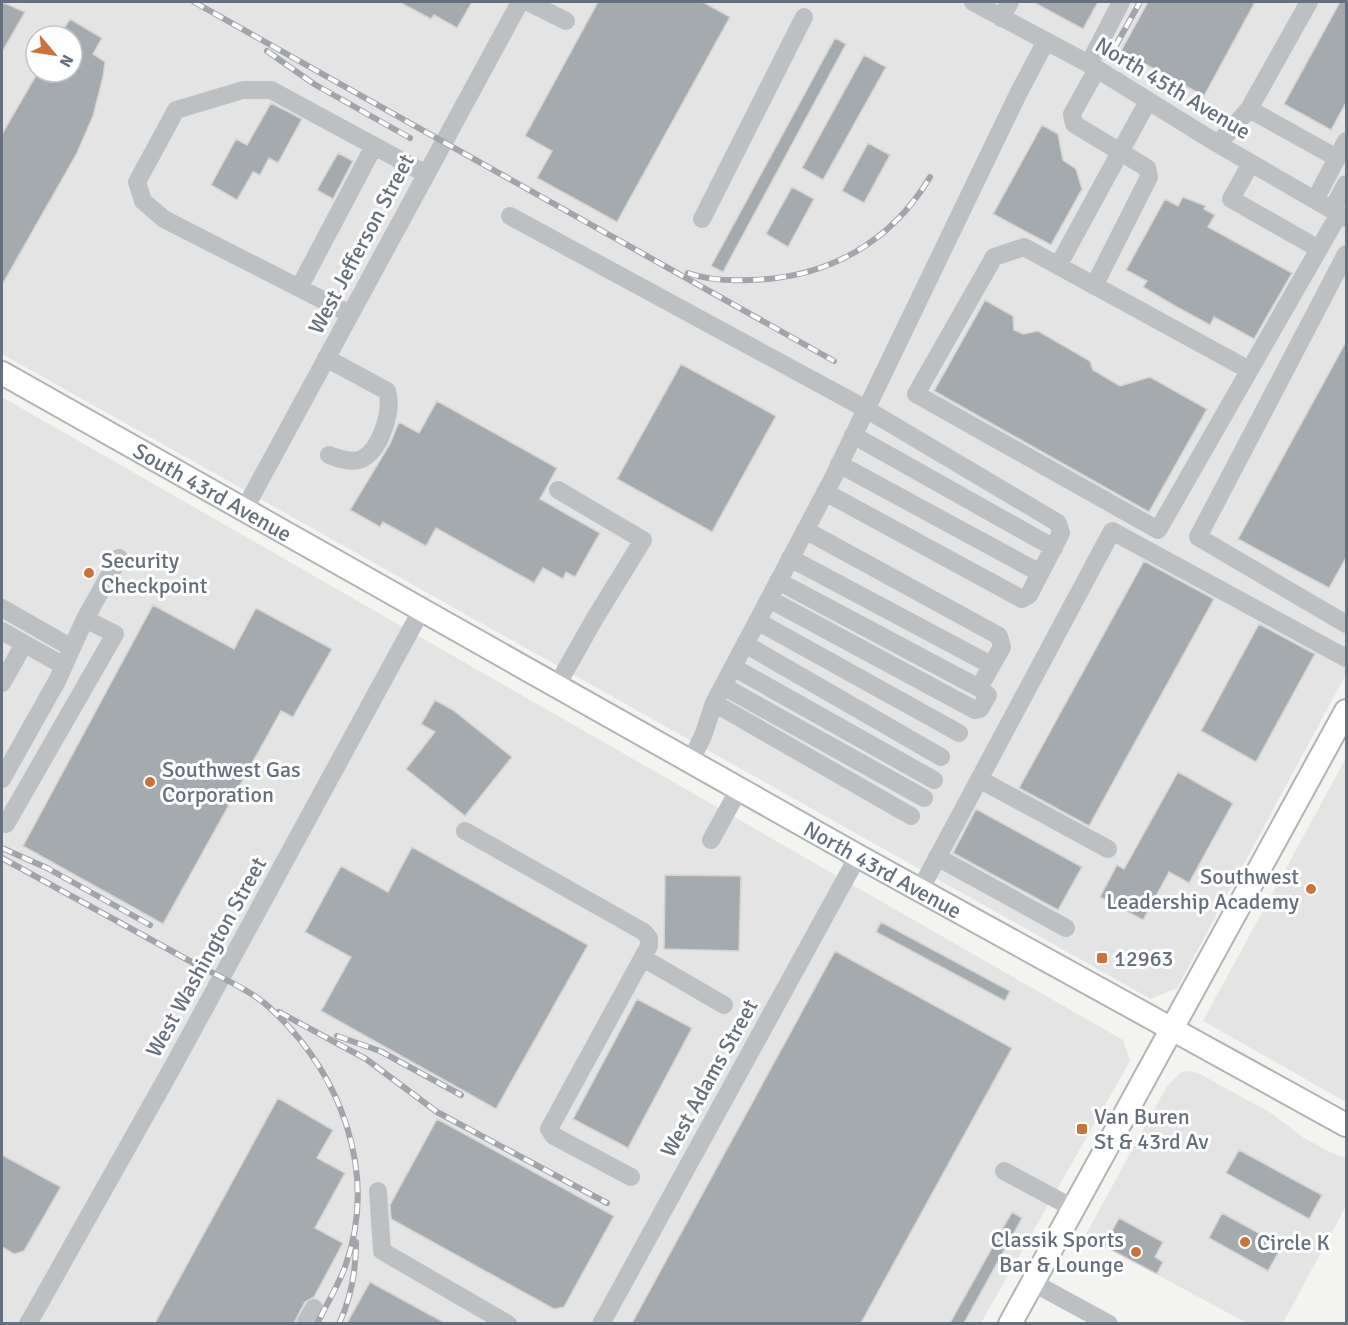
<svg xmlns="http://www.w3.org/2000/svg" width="1348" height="1325" font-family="Signika,sans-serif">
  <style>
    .built { fill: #e3e4e3; fill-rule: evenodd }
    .building { fill: #a5aaaf; stroke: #d4d4d3; stroke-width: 1.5 }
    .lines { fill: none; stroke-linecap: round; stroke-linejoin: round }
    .major-casing { stroke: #b1b3b7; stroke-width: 26 }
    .minor { stroke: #bdc0c3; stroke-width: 18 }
    .major { stroke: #fff; stroke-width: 22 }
    .rail-casing { stroke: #a1a4aa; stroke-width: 6 }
    .rail { stroke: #fff; stroke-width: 4; stroke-dasharray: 11; stroke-linecap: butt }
    .poi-dot { fill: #ca7239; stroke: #fff; stroke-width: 2 }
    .labels { text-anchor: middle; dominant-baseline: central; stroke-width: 6; stroke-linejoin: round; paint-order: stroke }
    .street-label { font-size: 22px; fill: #666f7d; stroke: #fff }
    .poi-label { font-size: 22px; fill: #666f7d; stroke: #fff; text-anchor: start }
  </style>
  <rect width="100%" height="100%" fill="#f3f3f0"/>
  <path class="built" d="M2 2H1346V674L1177 988 1151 999 2 354ZM36 36H72V72H36Z
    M2 397 1123 1040 1130 1061 981 1323H2Z
    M1346 758V1102L1203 1021Z
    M1189 1071 1200 1074 1271 1113 1304 1138 1330 1152 1346 1158V1206L1283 1323H1247L1085 1236 1167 1086 1181 1072Z"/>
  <path class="building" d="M2 2 25 12 2 52Z
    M399 2H472L457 28 434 15 431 19Z
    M598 2H703L730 17 617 222 537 178 552 151 525 136Z
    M1033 2H1098L1083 29Z
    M1148 2H1255L1204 96 1121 51Z
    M1340 2H1347V101L1331 130 1284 104Z
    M70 19 102 38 93 54 105 62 103 77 93 116 77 153 2 285V134L38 72H72V36H59Z
    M835 38 846 44 723 272 711 266Z
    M864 55 886 67 823 180 802 168Z
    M271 103 302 119 278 163 269 158 260 175 253 172 237 200 211 185 236 139 247 145Z
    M1042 125 1058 134 1063 160 1076 169 1082 189 1051 245 993 214Z
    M868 143 890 155 864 203 842 191Z
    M338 153 353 161 333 199 317 190Z
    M792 187 814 199 788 247 766 234Z
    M1183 197 1206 206 1204 209 1215 215 1208 227 1292 273 1254 339 1214 317 1210 325 1175 306 1143 287 1147 281 1126 270 1165 199 1178 206Z
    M985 300 1013 316 1014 330 1023 334 1038 331 1090 361 1093 370 1120 386 1150 377 1207 409 1149 512 934 391Z
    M1347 340V556L1329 588 1238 539Z
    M681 364 776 416 712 532 617 479Z
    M437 401 557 468 540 499 600 533 575 577 566 572 563 579 543 568 534 583 436 528 426 546 383 522 380 527 350 510 390 444 399 422 419 433Z
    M1144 561 1214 599 1089 826 1019 788Z
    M153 605 234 649 256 608 332 649 293 717 281 711 163 924 23 846Z
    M1259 624 1315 654 1256 762 1201 731Z
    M435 700 453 710 512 757 465 816 406 769 435 732 421 724Z
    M1178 772 1233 803 1189 883 1169 872 1143 920 1100 897 1117 865 1124 869Z
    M976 809 1082 867 1058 910 953 853Z
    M412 847 588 945 496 1109 321 1011 351 957 305 932 341 866 388 892Z
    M665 875 741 876 739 951 664 949Z
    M881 922 1010 991 1005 1001 876 932Z
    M835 951 1012 1048 861 1323H632Z
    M637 999 692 1028 628 1148 573 1119Z
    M278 1098 333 1130 317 1158 345 1173 315 1228 343 1243 314 1297 305 1302 294 1323H155Z
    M437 1119 614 1216 564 1307 554 1309 391 1219 390 1205Z
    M1239 1150 1322 1195 1309 1219 1226 1173Z
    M2 1155 61 1187 24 1251 14 1254 2 1247Z
    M1012 1212 1022 1218 964 1323H950Z
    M1222 1213 1282 1246 1268 1271 1209 1238Z
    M1119 1218 1163 1242 1155 1257 1163 1262 1157 1274 1104 1246Z
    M370 1282 445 1323H347Z"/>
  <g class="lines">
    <defs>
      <g id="major">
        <path id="s1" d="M2 373 858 856 1346 1125"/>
        <path d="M1010 1324 1346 711"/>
      </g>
    </defs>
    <use href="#major" class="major-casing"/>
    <path class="minor" d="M528 2 566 21
      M973 2 1089 64 1218 144 1346 218
      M1001 18 1010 2
      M1089 64 1121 2
      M1249 109 1337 158
      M1218 144 1249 109 1309 2
      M1251 163 1231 199 1319 249
      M1315 200 1346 141
      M1332 210 1346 184
      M510 216 866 409 1058 523 1061 533 1029 595 1022 599 825 492
      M702 219 804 17
      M1346 254 1198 537 1346 624
      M1058 266 1148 101
      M1094 286 1149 177 1147 168 1074 124 1072 114 1097 69
      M299 288 374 146
      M350 314 164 219 143 201 137 182 176 110 243 90H271L426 174
      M326 358 387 391C393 410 381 449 362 459 353 463 338 459 329 455
      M1249 370 1024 247 994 257 916 394 1158 530 1339 214
      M853 435 1054 548
      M839 464 1040 573
      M244 510 520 2
      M790 558 991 665
      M778 581 979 688
      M769 599 975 710 980 709 988 695 979 688 1002 647 999 636 805 530
      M2 608 72 648
      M757 621 959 733
      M2 631 64 666
      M745 644 941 757
      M733 667 934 780
      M2 683 24 644
      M723 686 924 798
      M556 687 595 618 643 540 558 490
      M714 703 911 816
      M690 762 703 736 714 703 833 478 1018 94 1046 41
      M2 779 57 681 85 619
      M979 779 1108 849
      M2 822 6 824 115 634 85 619 119 558
      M465 831 644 932 649 938V946L549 1129 554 1136 631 1177
      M711 840 739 789
      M937 857 1066 928
      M920 890 1112 531 1346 658
      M643 958 724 1005
      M1004 1171 1073 1208
      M378 1191 382 1251 508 1324
      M1032 1282 1109 1324
      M28 1324 171 1070 421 611
      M305 1324 314 1308
      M601 1324 858 856"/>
    <use href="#major" class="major"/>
    <defs>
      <path id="rail" d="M194 2 834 361
        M1115 47 1140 2
        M267 51 314 84 410 138
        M688 273C707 280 731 281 751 280 827 278 891 243 930 177
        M2 848 47 868 150 925
        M2 858C64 892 126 926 188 960 213 974 250 989 270 1008 341 1073 379 1173 345 1267 338 1286 326 1305 317 1324
        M279 1012 366 1059 437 1112 607 1203
        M337 1036 380 1051 461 1095
        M339 1324C351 1298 356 1270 356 1242"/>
    </defs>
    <use href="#rail" class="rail-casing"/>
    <use href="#rail" class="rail"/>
  </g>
  <g class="poi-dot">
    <circle cx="89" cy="573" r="6"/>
    <circle cx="150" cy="782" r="6"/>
    <circle cx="1311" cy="889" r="6"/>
    <rect x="1096" y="952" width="12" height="12" rx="3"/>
    <rect x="1076" y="1123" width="12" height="12" rx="3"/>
    <circle cx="1245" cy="1242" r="6"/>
    <circle cx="1136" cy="1252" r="6"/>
  </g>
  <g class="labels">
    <g class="street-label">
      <text transform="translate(1173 88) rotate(31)">North 45th Avenue</text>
      <text transform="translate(361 244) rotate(-62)">West Jefferson Street</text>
      <text stroke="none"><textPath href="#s1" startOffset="242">South 43rd Avenue</textPath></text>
      <text stroke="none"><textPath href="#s1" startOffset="1011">North 43rd Avenue</textPath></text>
      <text transform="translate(206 957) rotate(-61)">West Washington Street</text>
      <text transform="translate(709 1078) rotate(-61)">West Adams Street</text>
    </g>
    <g class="poi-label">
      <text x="101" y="560">Security<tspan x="101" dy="25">Checkpoint</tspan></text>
      <text x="162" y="769">Southwest Gas<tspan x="162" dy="25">Corporation</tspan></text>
      <text x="1299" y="876" text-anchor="end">Southwest<tspan x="1299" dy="25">Leadership Academy</tspan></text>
      <text x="1114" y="958">12963</text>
      <text x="1094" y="1116">Van Buren<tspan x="1094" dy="25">St &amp; 43rd Av</tspan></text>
      <text x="1124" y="1239" text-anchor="end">Classik Sports<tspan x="1124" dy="25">Bar &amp; Lounge</tspan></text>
      <text x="1257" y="1242">Circle K</text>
    </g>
  </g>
  <rect width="1348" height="1325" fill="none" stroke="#666f7d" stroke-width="6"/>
  <g transform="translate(54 54) rotate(119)"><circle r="28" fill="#ffffff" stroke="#c2c5cb" stroke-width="1.5"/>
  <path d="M0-4.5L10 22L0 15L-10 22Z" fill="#ca7239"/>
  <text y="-9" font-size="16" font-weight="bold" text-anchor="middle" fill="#666f7d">N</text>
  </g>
</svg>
